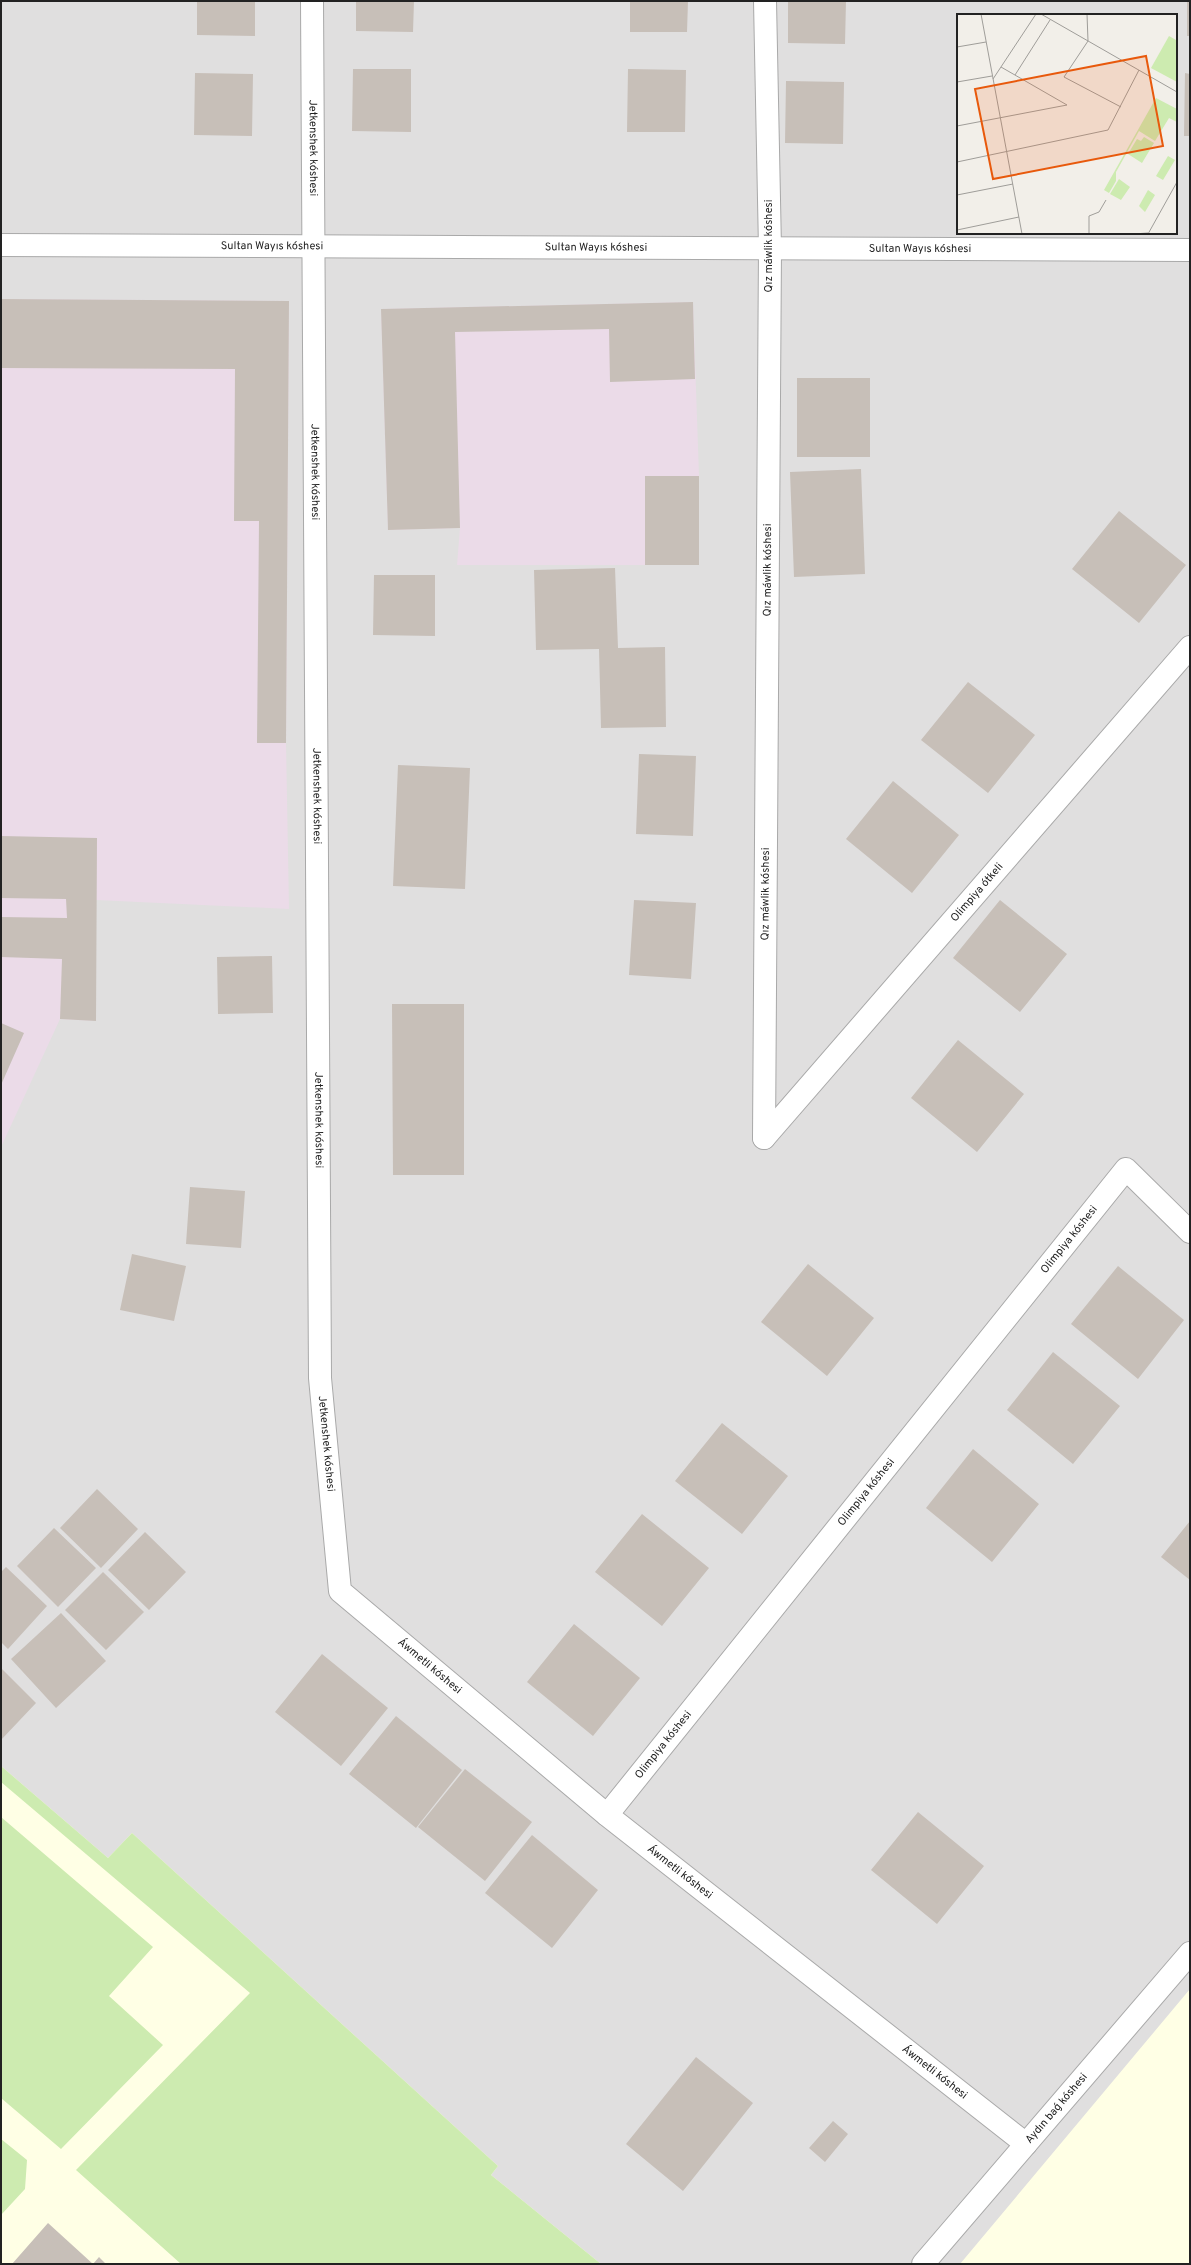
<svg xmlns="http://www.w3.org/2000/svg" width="1191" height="2265" font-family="Overpass,sans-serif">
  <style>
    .residential { fill: #e0dfdf; fill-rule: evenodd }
    .industrial { fill: #ebdbe8 }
    .education { fill: #ffffe5 }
    .grass { fill: #cdebb0 }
    .building { fill: #c7bfb8 }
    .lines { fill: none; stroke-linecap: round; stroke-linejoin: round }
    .minor-casing { stroke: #a9a9a9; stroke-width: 24 }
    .minor { stroke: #fff; stroke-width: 22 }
    .labels { text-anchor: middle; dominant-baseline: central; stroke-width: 3; stroke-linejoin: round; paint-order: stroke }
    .street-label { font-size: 11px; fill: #222; stroke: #fff }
    .inset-road { fill: none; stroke: #9f9d99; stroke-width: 1 }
    .view { fill: #e8590c; fill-opacity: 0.15; stroke: #e8590c; stroke-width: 2 }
    .inset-edge { fill: none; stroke: #222; stroke-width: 2 }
  </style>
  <rect width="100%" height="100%" fill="#f2efe9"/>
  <path class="residential" d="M1 1H1190V2264H1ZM958 15H1176V233H958Z"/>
  <path class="industrial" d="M1 299 289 301 286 743 289 909 96 900V1021L60 1019 1 1147Z
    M693 302 699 476V565H457L460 528 388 530 381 309Z"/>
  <path class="education" d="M1 1766 108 1858 132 1833 498 2166 491 2175 601 2264H1Z
    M1190 1989V2264H960Z"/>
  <path class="grass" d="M1 1766 108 1858 132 1833 498 2166 491 2175 601 2264H181L76 2170 250 1993 1 1782Z
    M1 1817 153 1947 109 1996 163 2045 61 2149 1 2098Z
    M1 2139 27 2160 25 2189 1 2215Z"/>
  <path class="building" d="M197 1H255V36L197 35Z
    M356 1H414L413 32 356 31Z
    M630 1H688L687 32H630Z
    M788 1H846L845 44 788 43Z
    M1187 1H1190V36H1187Z
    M353 69H411V132L352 131Z
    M628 69 686 70 685 132H627Z
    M195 73 253 74 252 136 194 135Z
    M1185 73 1190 74V136H1184Z
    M786 81 844 82 843 144 785 143Z
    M1 299 289 301 286 743H257L259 521H234L235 369 1 368Z
    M693 302 695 379 610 382 609 329 455 332 460 528 388 530 381 309Z
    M797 378H870V457H797Z
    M861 469 865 574 794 577 790 472Z
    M645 476H699V565H645Z
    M1119 511 1186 565 1139 623 1072 569Z
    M615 568 618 648 665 647 666 727 601 728 599 649 536 650 534 570Z
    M374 575H435V636L373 635Z
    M968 682 1035 735 988 793 921 740Z
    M639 754 696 756 693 836 636 834Z
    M398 765 470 768 465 889 393 886Z
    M893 781 959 835 912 893 846 839Z
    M1 836 97 838 96 1021 60 1019 62 959 1 957V917L67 918 66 899 1 898Z
    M634 900 696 903 691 979 629 975Z
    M1000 900 1067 954 1020 1012 953 958Z
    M272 956 273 1013 218 1014 217 957Z
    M392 1004H464V1175H393Z
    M1 1023 24 1033 1 1085Z
    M958 1040 1024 1094 977 1152 911 1098Z
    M190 1187 245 1191 241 1248 186 1244Z
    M132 1254 186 1266 174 1321 120 1310Z
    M808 1264 874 1318 827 1376 761 1322Z
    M1118 1266 1184 1320 1138 1379 1071 1324Z
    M1053 1352 1120 1406 1073 1464 1007 1410Z
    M722 1423 788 1476 742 1534 675 1481Z
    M973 1449 1039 1504 992 1562 926 1508Z
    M97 1489 138 1529 101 1568 60 1528Z
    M642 1514 709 1568 662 1626 595 1572Z
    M1190 1521V1580L1161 1557Z
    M54 1528 96 1568 58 1607 17 1566Z
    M145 1532 186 1572 149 1610 108 1570Z
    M6 1567 47 1606 8 1649 1 1642V1572Z
    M103 1572 144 1612 106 1650 65 1610Z
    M61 1613 106 1661 56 1708 11 1659Z
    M574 1624 640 1678 593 1736 527 1682Z
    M322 1654 388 1708 341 1766 275 1712Z
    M1 1668 36 1703 1 1740Z
    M396 1716 462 1770 416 1828 349 1774Z
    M465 1769 532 1822 485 1881 418 1827Z
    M918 1812 984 1866 937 1924 871 1870Z
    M532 1835 598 1890 552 1948 485 1893Z
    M696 2057 753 2103 683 2191 626 2144Z
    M833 2121 848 2134 825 2162 809 2148Z
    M48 2223 93 2264 99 2257 106 2264H12Z"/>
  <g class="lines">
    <defs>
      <g id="minor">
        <path id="s1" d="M312 1 320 1378 340 1591 607 1815 1026 2144"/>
        <path id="s2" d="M1 245 1190 250"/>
        <path id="s3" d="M764 1138 770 249 765 1"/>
        <path id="s4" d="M764 1138 1190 647"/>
        <path id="s5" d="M607 1815 1126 1169 1190 1232"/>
        <path id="s6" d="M923 2264 1190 1953"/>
      </g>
    </defs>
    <use href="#minor" class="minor-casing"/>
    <use href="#minor" class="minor"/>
  </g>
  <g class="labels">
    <g class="street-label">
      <text stroke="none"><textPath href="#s1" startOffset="147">Jetkenshek kóshesi</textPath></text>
      <text stroke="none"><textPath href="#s2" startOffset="271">Sultan Wayıs kóshesi</textPath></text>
      <text transform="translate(769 246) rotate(-90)">Qız máwlik kóshesi</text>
      <text stroke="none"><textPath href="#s2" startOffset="595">Sultan Wayıs kóshesi</textPath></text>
      <text stroke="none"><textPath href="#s2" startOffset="919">Sultan Wayıs kóshesi</textPath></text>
      <text stroke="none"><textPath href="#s1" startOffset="471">Jetkenshek kóshesi</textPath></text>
      <text stroke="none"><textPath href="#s3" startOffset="568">Qız máwlik kóshesi</textPath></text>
      <text stroke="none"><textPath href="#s1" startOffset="795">Jetkenshek kóshesi</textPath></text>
      <text stroke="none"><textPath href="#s4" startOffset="325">Olimpiya ótkeli</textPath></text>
      <text stroke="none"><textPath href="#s3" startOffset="244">Qız máwlik kóshesi</textPath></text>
      <text stroke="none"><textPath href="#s1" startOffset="1119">Jetkenshek kóshesi</textPath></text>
      <text stroke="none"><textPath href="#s5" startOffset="738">Olimpiya kóshesi</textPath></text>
      <text stroke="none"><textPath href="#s1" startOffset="1443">Jetkenshek kóshesi</textPath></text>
      <text stroke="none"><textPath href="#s5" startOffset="414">Olimpiya kóshesi</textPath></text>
      <text stroke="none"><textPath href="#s1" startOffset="1708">Áwmetli kóshesi</textPath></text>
      <text stroke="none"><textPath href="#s5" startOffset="90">Olimpiya kóshesi</textPath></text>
      <text stroke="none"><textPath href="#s1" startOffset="2032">Áwmetli kóshesi</textPath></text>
      <text stroke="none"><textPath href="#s1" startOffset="2356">Áwmetli kóshesi</textPath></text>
      <text stroke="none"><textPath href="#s6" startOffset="205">Aydın baǵ kóshesi</textPath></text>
    </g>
  </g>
  <g transform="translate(957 14)">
    <rect width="220" height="220" fill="#f2efe9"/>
    <path d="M220 20V68L194 54 212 22 219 26ZM199 84 220 95V108L212 104 198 127 182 117 159 158V167L152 179 147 176ZM187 123 197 129 185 149 171 140 180 125 184 127ZM211 142 218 146 206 166 199 162ZM162 165 173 173 164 186 153 180ZM191 176 198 181 188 198 182 192Z" fill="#cdebb0"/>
    <path class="inset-road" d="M24 0 65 220M84 0 220 78M130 0 131 27 107 63 164 93M0 33 29 28M44 53 110 91M58 61 93 6M36 65 79 0M0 68 35 62M0 112 110 91M0 148 151 116 182 56M0 181 56 170M0 216 62 203M132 220V202L142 198 149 186M176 220 191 219M191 220 220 168"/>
    <path class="view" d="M189 42 206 132 36 165 18 75Z"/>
    <rect width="220" height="220" class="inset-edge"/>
  </g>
  <rect width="1191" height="2265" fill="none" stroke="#222222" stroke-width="4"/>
</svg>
